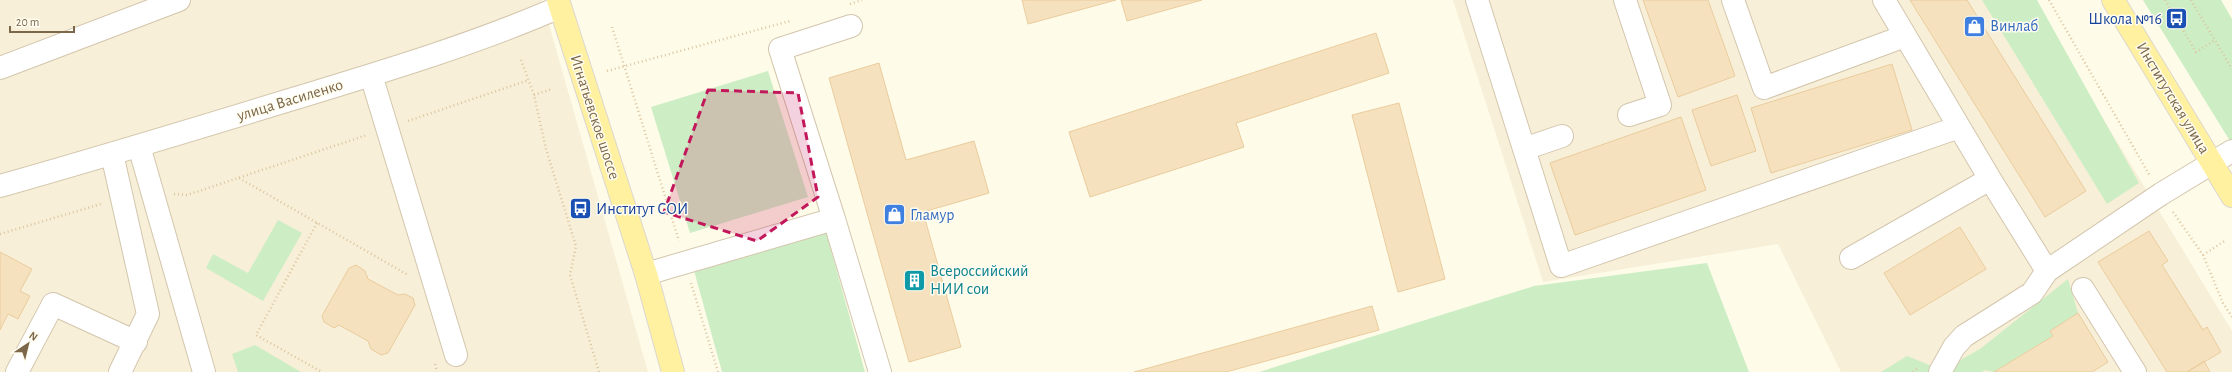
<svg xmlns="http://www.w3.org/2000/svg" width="2232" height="372" font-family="'Alegreya Sans',sans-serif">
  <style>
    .residential { fill: #f7efd7 }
    .green { fill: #cdeec5 }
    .building { fill: #f6e1be; stroke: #eacc9d }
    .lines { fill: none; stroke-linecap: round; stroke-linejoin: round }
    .minor-casing { stroke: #d3c6ad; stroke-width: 24 }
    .major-casing { stroke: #ddd7d0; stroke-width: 24 }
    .path { stroke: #dcc5a0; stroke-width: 2.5; stroke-dasharray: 1 3; stroke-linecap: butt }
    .minor { stroke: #fff; stroke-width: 22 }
    .major { stroke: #fff19f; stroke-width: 22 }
    .marked { fill: #c2185b; fill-opacity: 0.2; stroke: #c2185b; stroke-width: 3; stroke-dasharray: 8 5; stroke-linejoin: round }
    .labels { text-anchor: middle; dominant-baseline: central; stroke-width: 3; stroke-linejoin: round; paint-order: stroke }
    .transit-label { font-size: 16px; fill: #164399; stroke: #fffdf1; text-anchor: end }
    .shop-label { font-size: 16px; fill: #366cbe; stroke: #fffdf1; text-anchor: start }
    .street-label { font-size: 16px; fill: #7c6749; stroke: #fffdf1 }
    .culture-label { font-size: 16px; fill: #0d838f; stroke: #fffdf1; text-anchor: start }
  </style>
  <rect width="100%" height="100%" fill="#fefbe9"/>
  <path class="residential" d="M0 0H542L648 372H0Z
    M1453 0H2031L2232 331V372H1841L1778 244 1543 282Z"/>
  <path class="green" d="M1982 0H2037L2139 183 2107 204Z
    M2143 0H2221L2232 19V140L2230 141Z
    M768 71 808 197 690 233 651 107Z
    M278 220 302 233 263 301 206 268 213 254 248 273Z
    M826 232 865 372H722L693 267Z
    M1707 263 1749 372H1259L1534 286Z
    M2068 279 2078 313 2050 331 2053 336 1994 372 1985 370 1982 372H1951L1962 359 1980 349Z
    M255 345 301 372H238L232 354Z
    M1907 356 1932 366 1929 372H1881Z"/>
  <path class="building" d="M1022 0H1116L1028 24Z
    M1121 0H1202L1127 21Z
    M1643 0H1708L1735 76 1678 97Z
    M1910 0H1967L2086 191 2045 217Z
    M1376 33 1389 73 1236 123 1244 147 1090 197 1069 132Z
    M879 63 906 160 974 141 989 193 923 212 961 347 909 362 829 78Z
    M1892 64 1912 130 1771 173 1751 108Z
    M1737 95 1756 151 1711 166 1692 110Z
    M1399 103 1445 279 1398 292 1352 115Z
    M1681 117 1706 190 1575 235 1550 163Z
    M1960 227 1986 269 1910 315 1884 273Z
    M2149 231 2168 261 2162 265 2203 330 2207 327 2221 352 2187 372H2167L2098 262Z
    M0 252 32 269 20 291 30 296 18 319 8 314 0 330Z
    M356 265 365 271 368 279 398 295 405 294 413 298 415 305 388 353 381 355 371 349 368 341 339 325 334 328 324 322 322 316 349 268Z
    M1372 306 1379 330 1226 372H1134Z
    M2078 313 2108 362 2092 372H1994L2053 336 2050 331Z
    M2204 361 2210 372H2187Z"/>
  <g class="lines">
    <defs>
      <path id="minor" d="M1477 0 1561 266 1959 127
        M1625 0 1660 105 1629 115
        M1733 0 1764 88 1905 36
        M1884 0 1990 179 2047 271
        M0 68 179 0
        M371 75 456 355
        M139 146 204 372
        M1524 149 1562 136
        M112 154 148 314 120 372
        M0 186C99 158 198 128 296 98 385 71 475 44 560 7
        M834 219 880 372
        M1851 258 1990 179
        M646 274 834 219 780 49 851 26
        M2083 289 2135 372
        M17 372 53 304 136 342
        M1940 372 1954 347 1964 336 2032 293 2047 271 2161 194 2232 151"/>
      <path id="major" d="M558 0 646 274 673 372
        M2113 0 2232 196"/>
    </defs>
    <use href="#minor" class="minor-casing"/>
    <use href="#major" class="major-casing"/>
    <path class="path" d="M2049 0 2150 176
      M2165 0 2196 52 2215 40
      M2191 0 2232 69
      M850 4 862 0
      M612 27 679 241
      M521 60 534 95 546 149 576 246 570 275 599 372
      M607 71 790 21
      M534 95 552 89
      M408 121 529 80
      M239 178 408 275
      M174 194 187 195 367 135
      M2173 212 2203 255 2223 303 2232 317
      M317 223 256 335 322 372
      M0 234 101 204
      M2203 255 2226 240
      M691 283 718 372
      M435 364 437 372
      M1913 372 1919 367"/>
    <use href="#minor" class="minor"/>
    <use href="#major" class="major"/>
  </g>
  <path class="marked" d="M708 90 798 93 818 197 757 241 664 212Z"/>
  <defs>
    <symbol id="bus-square" viewBox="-11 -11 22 22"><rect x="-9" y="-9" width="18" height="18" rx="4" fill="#1a4fb4" stroke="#fffdf1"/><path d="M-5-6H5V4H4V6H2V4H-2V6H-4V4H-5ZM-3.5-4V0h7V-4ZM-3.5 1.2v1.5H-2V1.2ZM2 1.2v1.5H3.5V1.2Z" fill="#fff"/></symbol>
    <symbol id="shop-square" viewBox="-11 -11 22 22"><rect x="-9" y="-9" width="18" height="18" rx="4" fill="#3f7fe0" stroke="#fffdf1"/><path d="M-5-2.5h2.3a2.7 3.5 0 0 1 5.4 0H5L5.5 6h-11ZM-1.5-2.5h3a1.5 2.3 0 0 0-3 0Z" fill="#fff"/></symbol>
    <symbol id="building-square" viewBox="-11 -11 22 22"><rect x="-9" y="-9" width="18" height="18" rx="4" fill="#0f9aa8" stroke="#fffdf1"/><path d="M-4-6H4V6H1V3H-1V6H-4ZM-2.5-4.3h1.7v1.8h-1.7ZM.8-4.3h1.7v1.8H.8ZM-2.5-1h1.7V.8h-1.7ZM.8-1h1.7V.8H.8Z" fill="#fff"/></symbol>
  </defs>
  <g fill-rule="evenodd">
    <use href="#bus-square" x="2164" y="6" width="25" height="25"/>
    <use href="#shop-square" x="1962" y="14" width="25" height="25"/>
    <use href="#bus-square" x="568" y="196" width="25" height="25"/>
    <use href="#shop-square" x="882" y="202" width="25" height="25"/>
    <use href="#building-square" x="902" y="268" width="25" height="25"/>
  </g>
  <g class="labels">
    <g class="transit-label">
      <text x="2162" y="19">Школа №16</text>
      <text x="596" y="209" text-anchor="start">Институт СОИ</text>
    </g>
    <g class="shop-label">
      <text x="1990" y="26">Винлаб</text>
      <text x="910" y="215">Гламур</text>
    </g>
    <g class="street-label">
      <text transform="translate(2173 98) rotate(59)">Институтская улица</text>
      <text transform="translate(290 100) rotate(-17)">улица Василенко</text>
      <text transform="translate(595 117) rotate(72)">Игнатьевское шоссе</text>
    </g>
    <g class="culture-label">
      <text x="930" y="271">Всероссийский<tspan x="930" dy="18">НИИ сои</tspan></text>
    </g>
  </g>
  <g transform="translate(28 344) rotate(35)" stroke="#fffdf1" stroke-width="3" paint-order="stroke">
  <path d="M0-3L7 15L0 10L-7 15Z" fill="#7c6749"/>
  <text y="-6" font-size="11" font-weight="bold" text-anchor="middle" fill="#7c6749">N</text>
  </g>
  <path d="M10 26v6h64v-6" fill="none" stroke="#7c6749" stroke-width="2"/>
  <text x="16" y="26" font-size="12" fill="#7c6749" stroke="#fffdf1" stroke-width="3" paint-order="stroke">20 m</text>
</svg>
